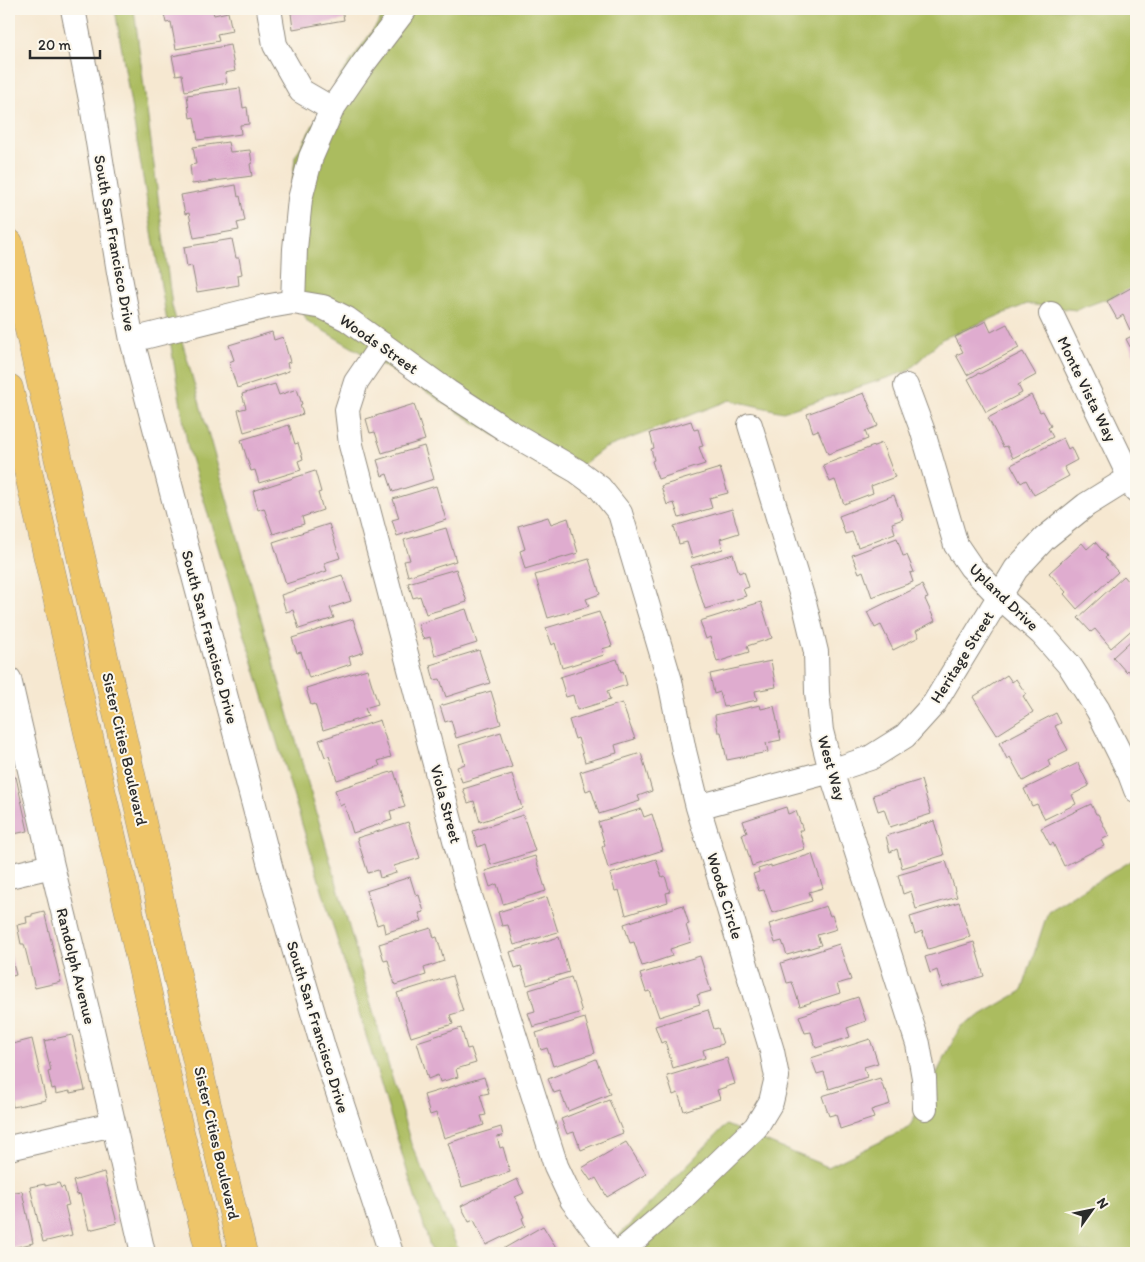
<svg xmlns="http://www.w3.org/2000/svg" width="1145" height="1262" font-family="Itim,sans-serif">
  <style>
    .green { fill: #abbc5f; stroke: #6b7445 }
    .building { fill: #dfaccf }
    .lines { fill: none; stroke-linecap: round; stroke-linejoin: round }
    .minor-casing { stroke: #908a7e; stroke-width: 26 }
    .major-casing { stroke: #908a7e; stroke-width: 29 }
    .minor { stroke: #fff; stroke-width: 24 }
    .major { stroke: #eec569; stroke-width: 28 }
    .labels { text-anchor: middle; dominant-baseline: central; stroke-width: 4; stroke-linejoin: round; paint-order: stroke }
    .street-label { font-size: 16px; fill: #2b2b2b; stroke: #fbf7ec }
  </style>
  <rect width="100%" height="100%" fill="#fbf7ec"/>
  <filter id="ink" filterUnits="userSpaceOnUse"><feTurbulence type="fractalNoise" baseFrequency=".02" numOctaves="2"/><feDisplacementMap in="SourceGraphic" scale="10" xChannelSelector="R" yChannelSelector="G"/><feConvolveMatrix kernelMatrix="1 2 1 2 8 2 1 2 1" color-interpolation-filters="sRGB"/></filter>
  <filter id="wash" filterUnits="userSpaceOnUse"><feTurbulence type="fractalNoise" baseFrequency=".0096" numOctaves="4" result="noise"/><feDisplacementMap in="SourceGraphic" scale="20" xChannelSelector="R" yChannelSelector="G"/><feGaussianBlur stdDeviation="1.12" result="paint"/><feColorMatrix in="noise" values="0 0 0 0 0 0 0 0 0 0 0 0 0 0 0 0 0 1.4 0 .05"/><feComposite in="paint" operator="in"/></filter>
  <g filter="url(#wash)">
    <rect width="100%" height="100%" fill="#f6e8d1"/>
    <path class="green" d="M115 9H134L172 306 411 1144 460 1253H432L188 448Z
      M388 9H1136V288L1076 310 1027 304 942 339 908 371 783 412 730 400 603 449 563 480 416 385 307 321 284 271 295 157 341 75Z
      M1136 858V1253H602L726 1125 828 1167 909 1128 960 1027 1022 991 1048 911Z"/>
    <g id="blocks">
      <path class="building" d="M163 9H212L214 15 228 12 232 31 217 34 219 41 176 49 171 22 166 23Z
        M297 9H342L344 20 293 29 291 13 297 12Z
        M230 45 235 71 225 73 227 83 185 91 182 74 176 75 172 56Z
        M240 88 243 108 247 107 249 124 240 125 241 134 198 140 194 117 190 118 187 95Z
        M228 142 230 152 250 150 252 163 250 164 252 176 192 184 190 165 196 164 193 147Z
        M236 185 238 197 240 196 245 221 237 223 239 230 194 238 189 213 185 214 181 195Z
        M232 239 236 258H239L242 274 238 275 239 285 197 292 192 266 187 267 184 247Z
        M1136 285V327L1130 330 1123 315 1117 319 1107 301Z
        M986 321 991 332 1007 324 1019 348 967 375 956 355 963 352 955 337Z
        M272 332 274 340 283 337 290 362 287 363 289 371 237 388 229 362 234 360 229 345Z
        M1136 334V355L1135 356 1126 339Z
        M1023 352 1036 375 1018 385 1022 393 986 412 968 379 979 373 980 374Z
        M275 384 279 395 297 389 302 404 300 405 303 414 244 432 238 410 246 408 242 394Z
        M864 393 878 426 865 431 868 439 828 454 818 430 813 432 807 414Z
        M1031 395 1040 412 1043 411 1051 426 1048 428 1053 437 1013 458 1007 446 1003 447 988 418Z
        M414 404 425 440 382 453 375 432 370 433 366 419Z
        M691 421 694 430 698 429 703 446 699 447 705 464 658 479 652 461 654 460 651 449 654 448 650 433Z
        M289 425 295 444 298 443 303 459 298 461 301 470 259 483 255 470 251 471 241 440Z
        M1063 438 1068 449 1071 447 1077 460 1064 467 1069 476 1034 495 1026 480 1021 483 1011 465Z
        M882 443 895 477 871 486 873 493 844 504 835 480 830 482 823 465Z
        M424 446 434 479 393 492 387 474 382 476 377 460Z
        M720 468 728 493 709 498 712 508 679 518 674 503 667 505 661 486Z
        M315 471 321 492 318 493 323 510 302 517 304 524 273 534 264 508 258 510 253 491Z
        M436 486 446 520 397 536 392 520 399 518 393 499Z
        M894 495 903 519 892 523 895 533 858 547 852 532 845 534 839 516Z
        M732 509 739 533 720 539 723 549 692 558 687 542 679 544 674 526Z
        M548 517 551 524 568 518 578 553 525 569 520 551 525 549 518 526Z
        M329 524 340 558 324 563 327 571 286 584 273 542Z
        M446 528 456 561 408 576 404 561 410 560 404 540Z
        M897 538 903 556 907 555 914 572 910 573 913 582 872 597 863 571 859 573 852 555Z
        M1095 542 1107 556 1105 558 1118 572 1077 609 1064 594 1066 592 1049 573 1082 543 1087 549Z
        M733 554 739 573 744 571 749 587 743 589 746 596 705 609 691 566Z
        M589 559 600 594 586 599 589 606 548 618 535 575Z
        M456 569 467 602 426 614 420 596 413 598 408 583Z
        M342 575 351 601 330 608 334 618 299 629 293 610 286 612 281 595Z
        M1124 576 1136 590V626L1111 648 1095 629 1091 632 1078 618Z
        M922 585 928 598 925 599 935 621 916 631 919 637 893 650 881 625 875 628 867 612Z
        M761 602 772 638 747 646 749 652 717 662 710 637 706 639 700 621Z
        M466 609 477 643 435 656 430 637 423 639 418 624Z
        M599 612 603 622H604L612 646 602 649 604 655 562 668 555 643 552 645 546 628Z
        M353 619 364 652 349 657 351 664 309 678 301 652 297 653 292 638Z
        M1136 636V679L1128 670 1126 672 1113 657Z
        M479 650 490 683 446 697 440 679 434 680 430 665Z
        M617 659 621 672 623 671 627 685 607 691 610 700 577 710 573 695 566 697 560 677Z
        M771 661 776 687 755 691 757 700 724 707 720 692 714 694 710 674Z
        M367 669 378 704 365 708 368 716 323 730 315 704 311 705 306 688Z
        M1007 675 1012 682 1016 679 1026 694 1023 696 1033 712 997 735 973 697Z
        M491 691 501 724 456 738 451 720 445 722 440 706Z
        M622 703 635 739 615 745 617 753 585 762 578 738 575 739 569 720Z
        M760 705 761 709 774 706 781 740 766 743 768 752 727 760 721 732H718L715 715Z
        M1056 713 1061 723 1055 726 1068 750 1048 760 1050 766 1023 781 1010 757 1007 759 999 743Z
        M380 720 391 757 378 761 380 766 337 780 329 756 325 757 319 740Z
        M501 732 512 767 462 782 457 767 465 764 459 745Z
        M641 753 652 791 638 796 640 801 599 814 591 789 586 791 580 772Z
        M1078 763 1089 786 1072 795 1076 804 1045 819 1037 804 1032 806 1024 789Z
        M394 771 405 807 390 811 392 820 353 833 344 804 340 806 335 790Z
        M512 774 522 808 480 822 474 801 468 803 463 789Z
        M16 777 28 831 9 835V778Z
        M921 780 931 814 890 827 884 809 878 811 873 795Z
        M1091 804 1096 814H1098L1109 836 1101 840 1104 846 1064 866 1053 843 1050 845 1041 828Z
        M786 807 788 814 796 811 803 830H799L805 849 752 866 742 834 747 833 743 821Z
        M641 809 644 817 652 814 663 850 608 868 602 847 605 845 598 822Z
        M523 815 535 851 491 865 485 844 478 847 473 831Z
        M934 821 944 855 902 868 897 849 890 852 886 836Z
        M408 822 420 858 394 866 396 873 380 878 378 870 368 873 357 838Z
        M812 854 823 888 809 892 812 901 772 913 764 890 759 891 753 874 759 872 758 869 771 865V867Z
        M535 856 546 891 503 904 497 884 490 887 485 871Z
        M656 859 662 877 665 876 670 892 666 893 668 902 626 915 619 890 615 891 610 874Z
        M946 861 957 897 916 909 911 891 903 894 898 875Z
        M410 877 416 896 419 895 424 912 419 913 422 921 385 933 383 923 377 925 366 891Z
        M547 897 558 932 514 945 508 925 502 926 498 912Z
        M959 902 970 937 928 949 922 931 915 934 910 917Z
        M683 905 689 924 686 925 691 942 670 949 672 956 642 966 634 942 630 943 624 924Z
        M826 906 830 916 832 915 837 929 817 935 821 945 787 955 782 941 775 943 769 924Z
        M44 911 61 982 35 988 24 944H21L17 925 27 923 26 917 32 916V914Z
        M431 928 434 938 437 937 444 961 424 968 426 975 395 985 388 960 384 961 379 944Z
        M559 937 569 972 527 985 521 966 515 968 510 952Z
        M974 942 984 976 942 988 937 970 930 973 925 957Z
        M839 944 851 980 837 984 840 993 800 1006 792 982 787 983 781 963Z
        M9 949 16 975 9 977Z
        M700 956 711 991 697 995 700 1004 659 1017 650 991 646 992 640 974Z
        M452 976 463 1011 450 1015 453 1024 411 1037 397 993Z
        M571 977 582 1012 533 1027 528 1013 535 1011 529 990Z
        M858 997 866 1021 847 1028 850 1037 816 1048 811 1032 805 1033 799 1016Z
        M708 1010 714 1029 718 1028 723 1044 703 1050 705 1058 673 1068 665 1041 661 1043 655 1026Z
        M585 1018 595 1053 553 1066 547 1048 541 1050 536 1033Z
        M461 1028 467 1049 471 1048 476 1063 456 1069 458 1077 440 1082 438 1075 428 1079 417 1042Z
        M72 1035 85 1090 70 1093V1091L56 1094 55 1088 52 1089 48 1072 51 1071 44 1041Z
        M32 1039 46 1100 13 1107 9 1086V1066L12 1065 9 1045Z
        M870 1039 878 1063 864 1067 867 1077 829 1089 824 1072 817 1074 811 1058Z
        M727 1058 735 1084 717 1090 720 1099 684 1111 678 1093 673 1095 667 1076Z
        M596 1059 610 1094 568 1111 560 1091 554 1093 548 1079Z
        M484 1077 489 1093 480 1095 486 1115 481 1116 484 1125 444 1138 436 1113 430 1115 424 1095Z
        M880 1078 884 1090H886L890 1104 871 1110 874 1118 840 1129 836 1114 829 1116 822 1096Z
        M609 1100 623 1133 581 1150 574 1132 567 1134 561 1119Z
        M501 1127 503 1136 497 1137 500 1148 503 1147 510 1172 462 1187 448 1143Z
        M626 1142 646 1174 607 1197 596 1178 591 1181 582 1168Z
        M104 1172 117 1223 89 1230 80 1194 77 1195 73 1181Z
        M517 1179 524 1193 515 1197 524 1217 522 1218 525 1226 486 1245 474 1220 469 1222 461 1206Z
        M59 1183 61 1188 64 1187 69 1205 65 1206 72 1235 43 1242 30 1187 45 1184V1186Z
        M22 1191 33 1243 9 1249V1193Z
        M543 1226 557 1249 549 1253H496Z"/>
    </g>
  </g>
  <g filter="url(#ink)">
    <use href="#blocks" fill-opacity="0" stroke="#908a7e" stroke-width="1"/>
    <g class="lines">
      <defs>
        <path id="minor" d="M73 9 92 105 119 272 132 340 274 881 324 1050 391 1253
          M269 9 275 45 301 91 332 109
          M293 302 295 249 300 199 311 157 332 109 363 64 405 9
          M1051 314 1136 490
          M132 340 264 307 293 302 323 307 347 319 448 392 508 431 577 471 600 488 620 513 670 681 684 751 698 807 772 1051 777 1077 771 1102 756 1127 675 1205 619 1253
          M382 344 356 382 347 410 351 445 469 893 556 1166 572 1200 612 1253
          M906 386 922 429 956 545 971 567 999 596 1042 634 1070 666 1098 710 1130 774 1136 790
          M750 425 805 606 816 652 817 692 821 731 831 771 918 1044 924 1078 925 1108
          M9 679 52 866 92 1030 143 1253
          M698 807 831 771 870 758 905 736 934 704 1016 569 1045 538 1086 505 1136 474
          M9 876 52 866
          M9 1148 113 1124"/>
        <path id="major" d="M9 243 207 1105 243 1253
          M9 388 175 1112 210 1253"/>
      </defs>
      <use href="#minor" class="minor-casing"/>
      <use href="#major" class="major-casing"/>
      <use href="#minor" class="minor"/>
      <use href="#major" class="major"/>
    </g>
  </g>
  <g class="labels">
    <g class="street-label">
      <text transform="translate(115 243) rotate(80)">South San Francisco Drive</text>
      <text transform="translate(379 344) rotate(35)">Woods Street</text>
      <text transform="translate(1087 389) rotate(64)">Monte Vista Way</text>
      <text transform="translate(1004 597) rotate(44)">Upland Drive</text>
      <text transform="translate(210 637) rotate(75)">South San Francisco Drive</text>
      <text transform="translate(962 657) rotate(-58)">Heritage Street</text>
      <text transform="translate(125 749) rotate(77)">Sister Cities Boulevard</text>
      <text transform="translate(832 768) rotate(74)">West Way</text>
      <text transform="translate(446 804) rotate(75)">Viola Street</text>
      <text transform="translate(725 896) rotate(73)">Woods Circle</text>
      <text transform="translate(76 966) rotate(76)">Randolph Avenue</text>
      <text transform="translate(318 1027) rotate(73)">South San Francisco Drive</text>
      <text transform="translate(217 1143) rotate(77)">Sister Cities Boulevard</text>
    </g>
  </g>
  <rect width="1145" height="1262" fill="none" stroke="#fbf7ec" stroke-width="30"/>
  <g transform="translate(1092 1210) rotate(57)" stroke="#fbf7ec" stroke-width="4" paint-order="stroke">
  <path d="M0-4L9 19L0 12L-9 19Z" fill="#2b2b2b"/>
  <text y="-8" font-size="14" font-weight="bold" text-anchor="middle" fill="#2b2b2b">N</text>
  </g>
  <path d="M30 50v8h70v-8" fill="none" stroke="#2b2b2b" stroke-width="2.5"/>
  <text x="38" y="50" font-size="15" fill="#2b2b2b" stroke="#fbf7ec" stroke-width="4" paint-order="stroke">20 m</text>
</svg>
